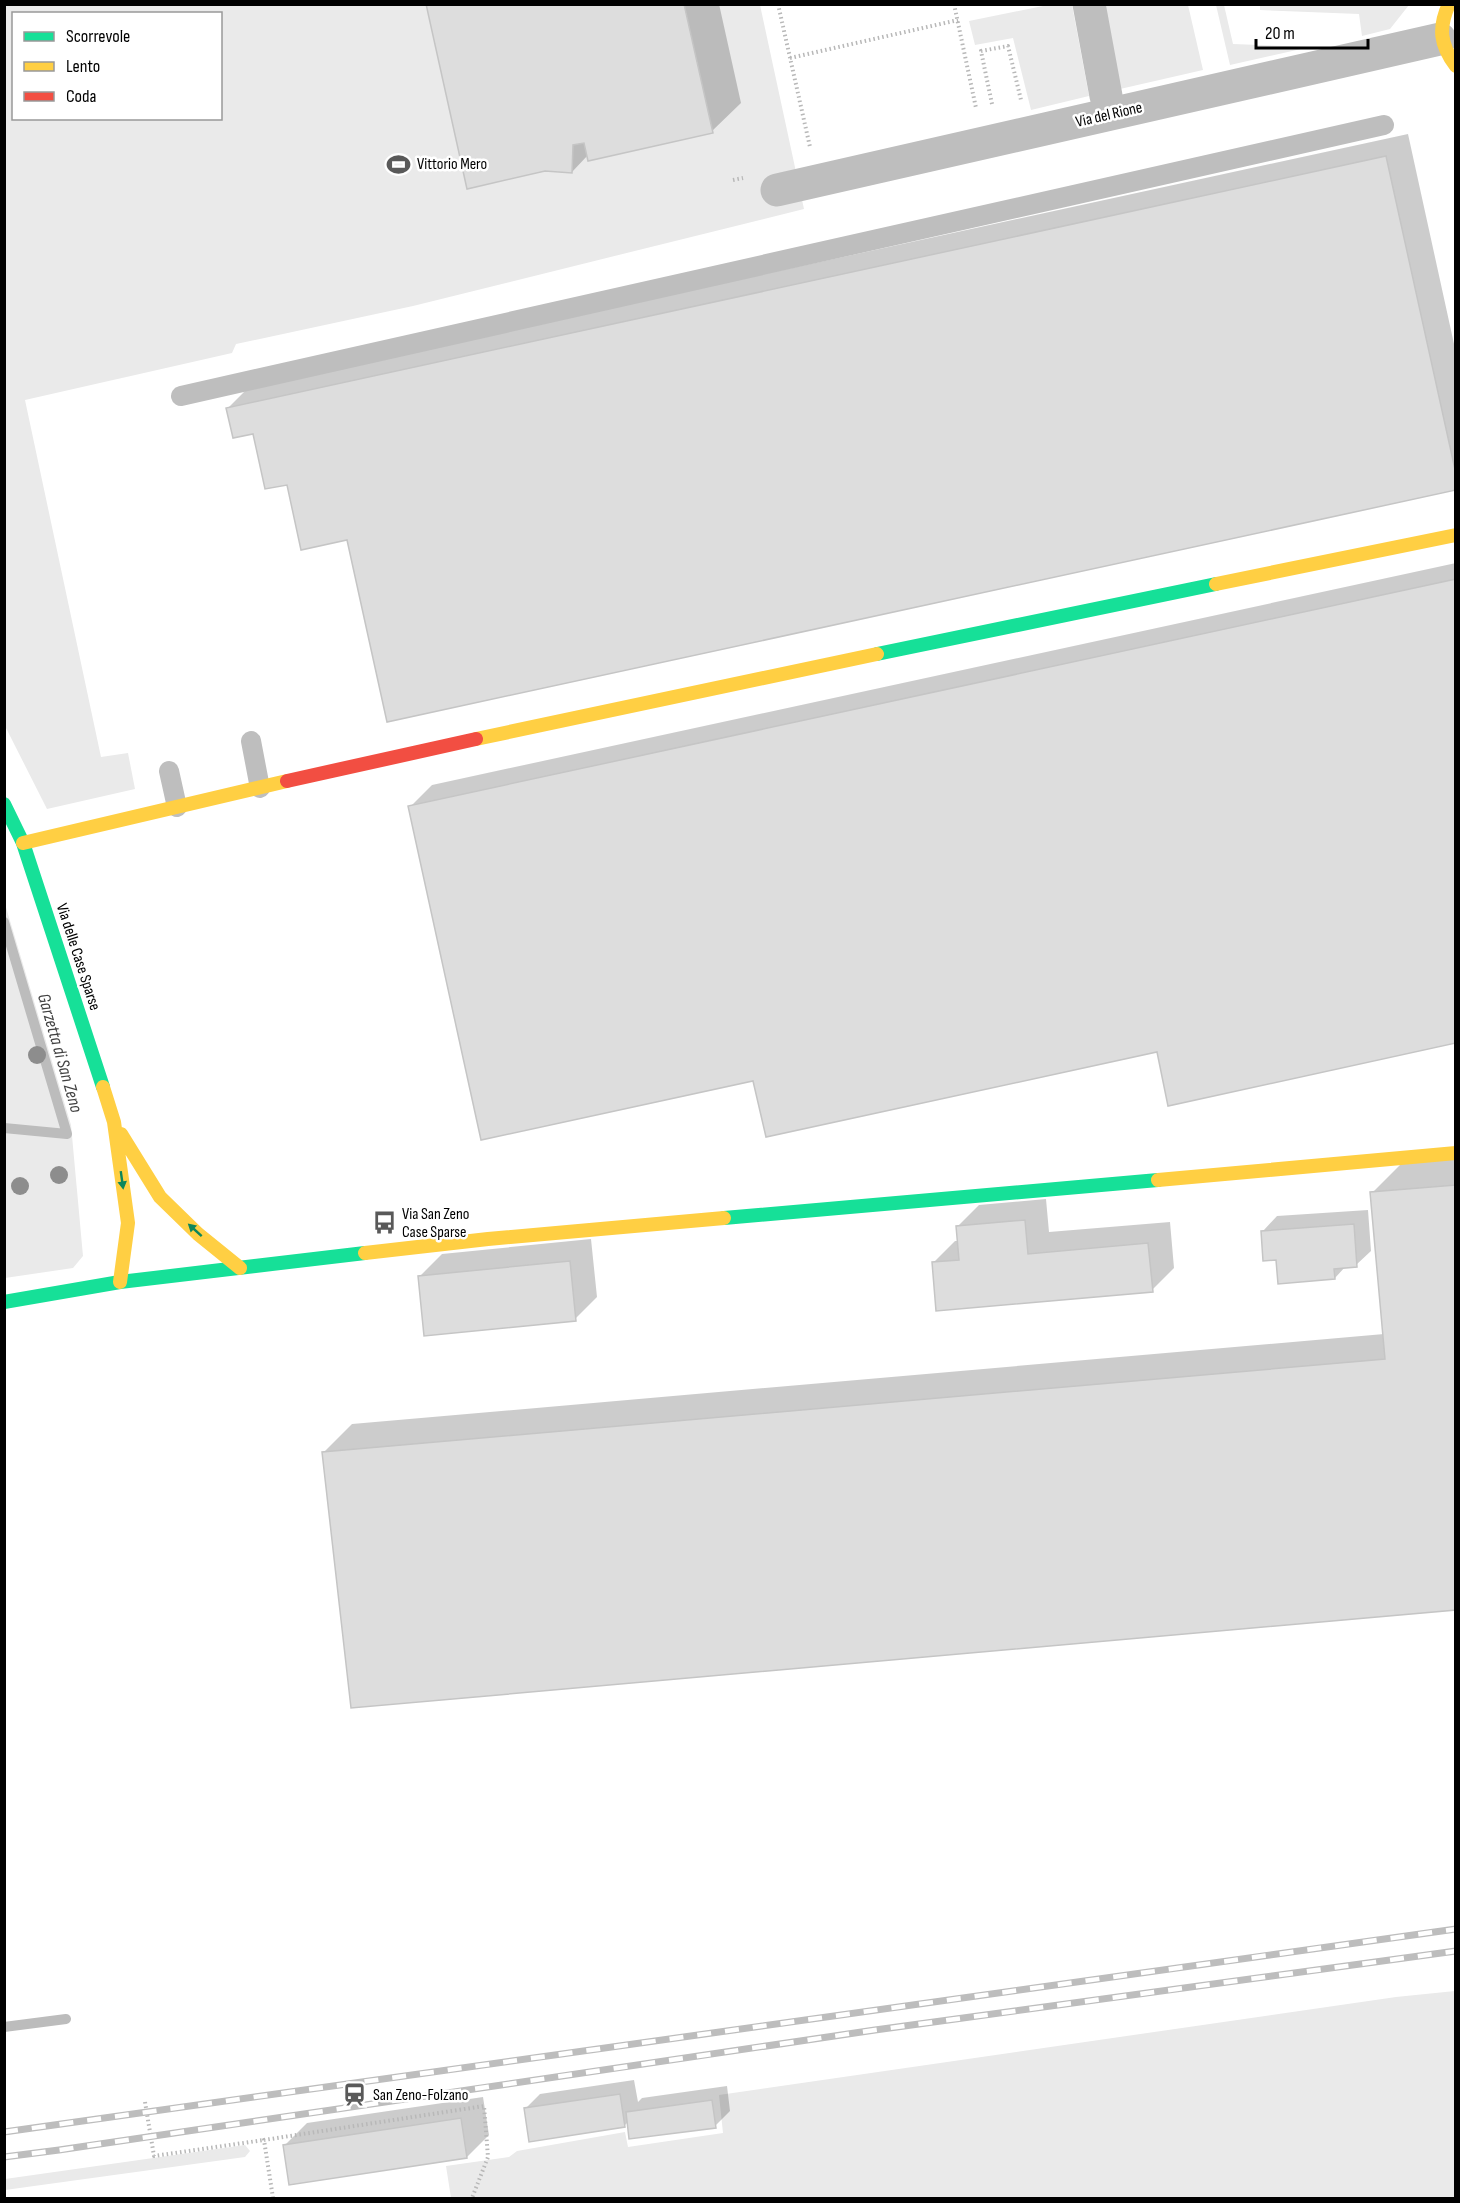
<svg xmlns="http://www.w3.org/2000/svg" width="1460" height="2203" font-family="'Sofia Sans Condensed',sans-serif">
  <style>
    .green { fill: #eaeaea; fill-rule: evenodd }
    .shadow { fill: #0003 }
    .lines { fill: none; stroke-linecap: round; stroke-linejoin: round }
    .stream { stroke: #bcbcbc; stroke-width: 10 }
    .building { fill: #ddd; stroke: #c5c5c5; stroke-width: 1.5 }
    .path { stroke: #b8b8b8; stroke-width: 4; stroke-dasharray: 1.5 3; stroke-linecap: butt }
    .lane { stroke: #bebebe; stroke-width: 20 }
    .street { stroke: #bebebe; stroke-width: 33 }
    .fast { stroke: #16e098; stroke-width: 14 }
    .slow { stroke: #ffcf43; stroke-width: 14 }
    .jam { stroke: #f24e42; stroke-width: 14 }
    .rail-casing { stroke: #bdbdbd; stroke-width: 7 }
    .rail { stroke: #fff; stroke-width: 4.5; stroke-dasharray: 14; stroke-linecap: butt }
    .tree { fill: #8d8d8d }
    .oneway { fill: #0d865b }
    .labels { text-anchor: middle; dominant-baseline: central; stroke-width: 5; stroke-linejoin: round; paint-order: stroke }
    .street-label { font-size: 16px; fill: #000; stroke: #fff }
    .poi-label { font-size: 16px; fill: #000; stroke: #fff; text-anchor: start }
    .water-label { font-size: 18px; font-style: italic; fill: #414141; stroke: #fff }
  </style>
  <rect width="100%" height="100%" fill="#fff"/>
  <path class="green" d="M4 5H760L804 209 413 306 236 344 232 353 25 400 101 757 128 753 135 789 47 809 5 726ZM14 14H220V118H14Z
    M1048 5H1072L1089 96 1031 110 1013 38 975 45 969 21Z
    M1104 5H1188L1203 70 1120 89Z
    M1216 5H1224L1233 44 1310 47 1230 65Z
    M1260 5V4L1409 5 1390 29 1362 36 1359 14 1260 10Z
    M5 904 71 1125 83 1256 73 1268 5 1278Z
    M1455 1991V2198H451L446 2166 509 2157 517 2151 625 2132 628 2147 723 2133 719 2095 1396 1997Z
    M245 2145 250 2151 245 2157 5 2190V2179Z"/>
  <path class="shadow" d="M427 4H719L741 103 712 131 588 155 572 172Z
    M1408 134 1456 353V488L348 538 288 483 254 432 228 408 250 386Z
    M1456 563V1042L1158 1050 754 1079 410 807 432 785Z
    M1456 1159V1609L324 1452 352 1424 1384 1334 1372 1193 1401 1164Z
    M1046 1199 1049 1232 1170 1222 1174 1268 1152 1290 933 1263 955 1241H959L957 1227 979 1205Z
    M1368 1210 1371 1251 1356 1265 1346 1266 1335 1278 1277 1258 1263 1231 1277 1216Z
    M591 1239 597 1297 575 1319 420 1276 442 1254Z
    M634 2080 638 2102 642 2098 727 2086 730 2111 715 2126 628 2122 625 2125 525 2109 540 2094Z
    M483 2097 489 2135 467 2157 285 2145 307 2123Z"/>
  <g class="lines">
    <path class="stream" d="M4 922 67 1134 4 1128
      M4 2027 66 2019"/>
  </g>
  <path class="building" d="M426 4H684L713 133 588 161 584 143 573 145 572 173 545 171 467 189Z
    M1386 156 1456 474V490L387 722 347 540 301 550 287 485 265 489 253 434 233 438 226 408Z
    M1456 579V1043L1168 1106 1157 1052 766 1137 753 1081 481 1140 408 806Z
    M1456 1185V1610L351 1708 322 1452 1385 1359 1370 1192Z
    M1025 1220 1028 1254 1148 1243 1153 1292 936 1311 932 1262 959 1260 956 1226Z
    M1354 1224 1357 1267 1334 1269 1335 1279 1278 1284 1276 1260 1263 1261 1261 1231Z
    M570 1261 576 1321 424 1336 418 1276Z
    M620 2094 625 2127 529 2142 524 2108Z
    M712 2100 716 2128 629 2139 626 2112Z
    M461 2118 467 2158 289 2185 283 2145Z"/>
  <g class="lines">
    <path class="path" d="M778 4 810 147
      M954 4 976 108
      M790 58 958 20
      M992 104 981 51 1008 46 1021 100
      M733 180 743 178
      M145 2102 154 2156 264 2140
      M273 2198 264 2140 484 2106 488 2157 472 2198"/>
    <path class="lane" d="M181 396 1384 125
      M251 741 260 788
      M169 771 177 807"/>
    <path class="street" d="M1089 4 1106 96
      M777 190 1440 39"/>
    <path class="fast" d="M877 654 1216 584
      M4 804 23 843 103 1087
      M724 1218 1158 1180
      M4 1302 120 1282 365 1253"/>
    <path class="slow" d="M1449 4C1438 28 1440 45 1456 66
      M1216 584 1456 535
      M476 739 877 654
      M23 843 287 781
      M103 1087 114 1122 128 1223 120 1282
      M121 1134 160 1197 198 1234 240 1268
      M1158 1180 1456 1153
      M365 1253 488 1239 724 1218"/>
    <path class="jam" d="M287 781 476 739"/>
    <defs>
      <path id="rail" d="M4 2132 1456 1929
        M4 2157 59 2150 875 2030 1456 1951"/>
    </defs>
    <use href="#rail" class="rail-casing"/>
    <use href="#rail" class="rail"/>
  </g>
  <g class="tree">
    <circle cx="37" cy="1055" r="9"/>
    <circle cx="59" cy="1175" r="9"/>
    <circle cx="20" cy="1186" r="9"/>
  </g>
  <defs><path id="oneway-solid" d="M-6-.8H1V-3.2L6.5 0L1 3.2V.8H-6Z" transform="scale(1.5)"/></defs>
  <g class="oneway">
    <use href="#oneway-solid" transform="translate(122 1180) rotate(82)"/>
    <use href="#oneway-solid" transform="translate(195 1230) rotate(-138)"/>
  </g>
  <defs>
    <symbol id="stadium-bare" viewBox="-9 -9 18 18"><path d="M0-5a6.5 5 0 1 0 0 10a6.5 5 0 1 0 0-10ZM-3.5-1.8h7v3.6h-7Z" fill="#595959" stroke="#fff" stroke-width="2.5" paint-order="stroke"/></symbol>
    <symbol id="bus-bare" viewBox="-9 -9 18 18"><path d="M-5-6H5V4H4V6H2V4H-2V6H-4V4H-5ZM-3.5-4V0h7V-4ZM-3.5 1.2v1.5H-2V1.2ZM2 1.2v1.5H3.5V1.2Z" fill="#595959" stroke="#fff" stroke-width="2.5" paint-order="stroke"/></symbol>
    <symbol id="station-bare" viewBox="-9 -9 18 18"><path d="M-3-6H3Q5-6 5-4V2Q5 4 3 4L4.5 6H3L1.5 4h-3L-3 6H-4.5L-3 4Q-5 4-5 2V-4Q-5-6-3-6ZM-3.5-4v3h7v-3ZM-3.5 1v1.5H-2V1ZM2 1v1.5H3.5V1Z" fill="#595959" stroke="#fff" stroke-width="2.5" paint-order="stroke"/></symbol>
  </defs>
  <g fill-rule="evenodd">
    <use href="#stadium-bare" x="382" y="148" width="33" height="33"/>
    <use href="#bus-bare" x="368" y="1206" width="33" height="33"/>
    <use href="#station-bare" x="338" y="2078" width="33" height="33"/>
  </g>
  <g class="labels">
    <g class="street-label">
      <text transform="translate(1109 115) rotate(-13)">Via del Rione</text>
      <text transform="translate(78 957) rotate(72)">Via delle Case Sparse</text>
    </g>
    <g class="poi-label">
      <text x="417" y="164">Vittorio Mero</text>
      <text x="402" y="1214">Via San Zeno<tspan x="402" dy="18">Case Sparse</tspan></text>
      <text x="373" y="2095">San Zeno-Folzano</text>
    </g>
    <g class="water-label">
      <text transform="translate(60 1053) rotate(74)">Garzetta di San Zeno</text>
    </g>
  </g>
  <rect width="1460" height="2203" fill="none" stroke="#000000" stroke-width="12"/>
  <rect x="12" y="12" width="210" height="108" fill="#ffffff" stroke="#999999" stroke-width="1.5"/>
  <rect x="24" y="32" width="30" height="9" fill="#16e098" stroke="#999999" stroke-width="1.5"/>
  <text x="66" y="42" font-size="18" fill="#000000">Scorrevole</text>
  <rect x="24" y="62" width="30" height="9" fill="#ffcf43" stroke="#999999" stroke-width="1.5"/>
  <text x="66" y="72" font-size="18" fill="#000000">Lento</text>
  <rect x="24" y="92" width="30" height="9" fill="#f24e42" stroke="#999999" stroke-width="1.5"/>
  <text x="66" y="102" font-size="18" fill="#000000">Coda</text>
  <path d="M1256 39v9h112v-9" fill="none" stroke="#000000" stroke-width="3"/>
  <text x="1265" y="39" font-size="18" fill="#000000" stroke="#ffffff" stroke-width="4.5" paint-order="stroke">20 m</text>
</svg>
